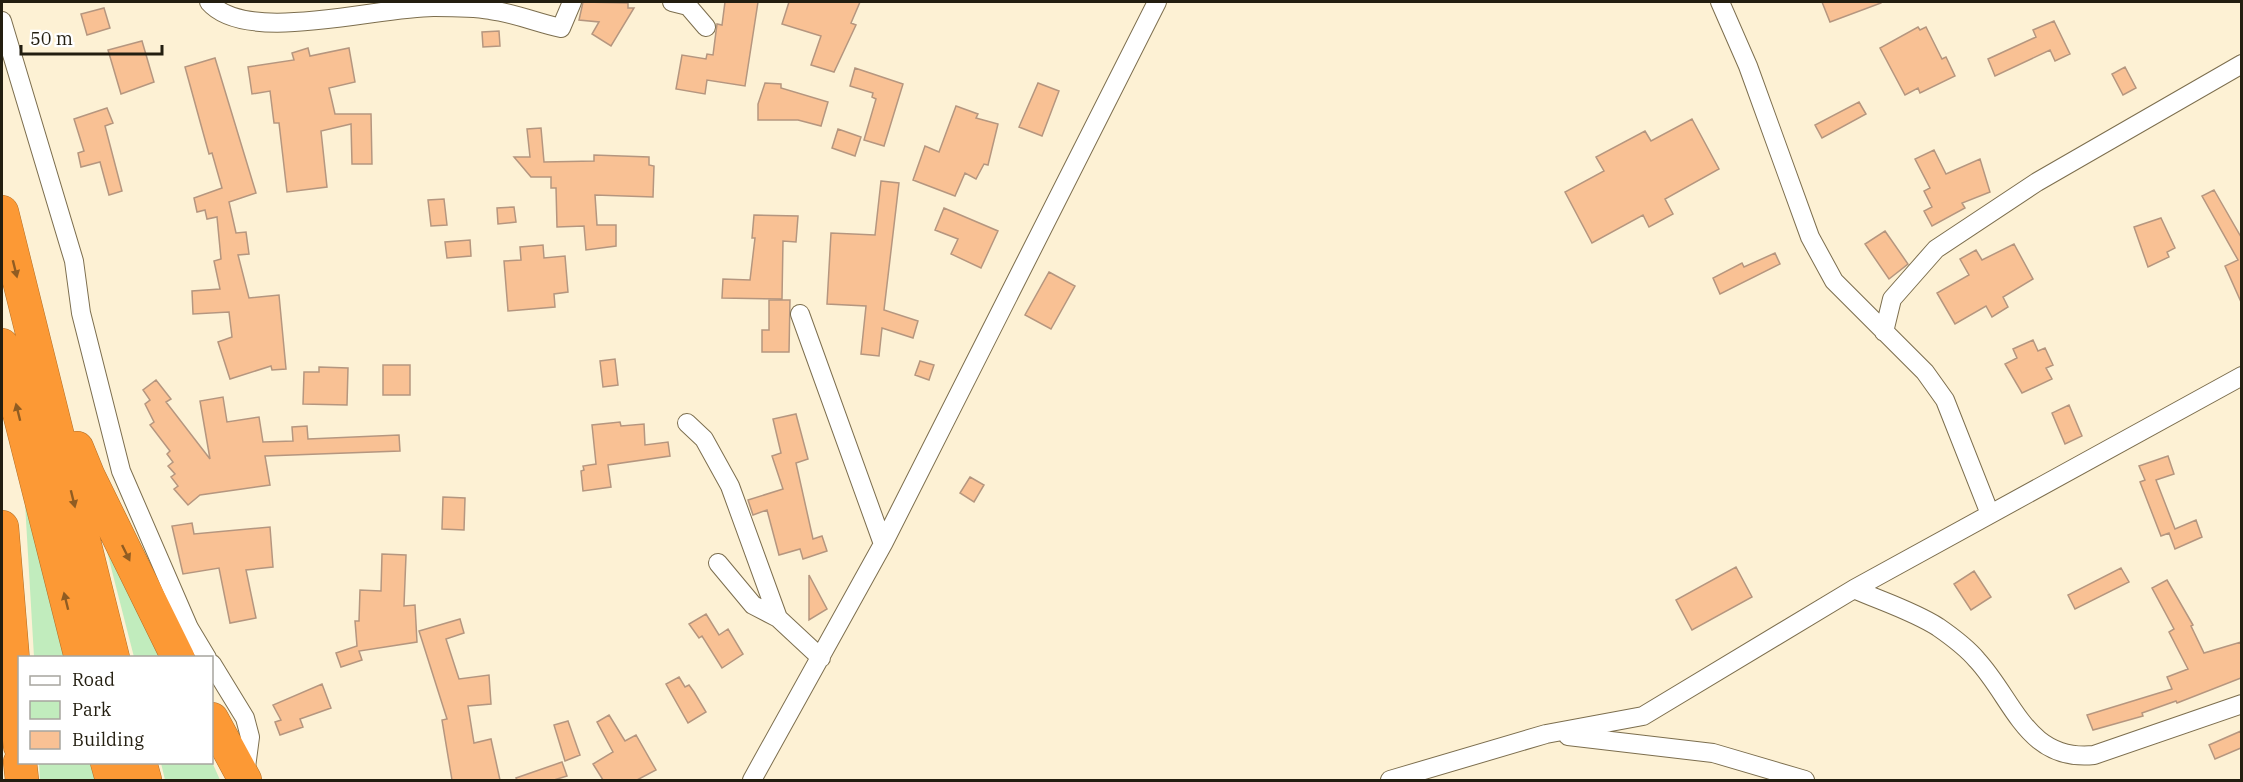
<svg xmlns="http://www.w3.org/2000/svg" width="2243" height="782" font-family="'IBM Plex Serif',serif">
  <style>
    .green { fill: #c1ecbd }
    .building { fill: #f9c194; stroke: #b5967f; stroke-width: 1.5 }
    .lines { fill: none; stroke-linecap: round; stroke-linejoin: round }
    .street-casing { stroke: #7c6e4e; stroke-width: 20 }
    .highway-casing { stroke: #b06e28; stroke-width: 34 }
    .street { stroke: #fff; stroke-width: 18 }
    .highway { stroke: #fc9935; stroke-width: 33 }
    .oneway { fill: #905c22 }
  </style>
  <rect width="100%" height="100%" fill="#fdf1d4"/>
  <path class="green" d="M23 469 71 657H34Z
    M103 536 161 657H134Z
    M212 762 220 780H165L161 763Z
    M39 763H98L102 780H40Z"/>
  <path class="building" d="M583 2 628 3V8H634L611 46 592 34 599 22 579 20Z
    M725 2H758L745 86 707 80 705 94 676 89 682 55 706 59 707 54 713 55 717 24 722 25Z
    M789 2H860L851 23 856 25 834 72 811 65 821 36 782 24Z
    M1822 2H1881V3L1830 22Z
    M104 8 110 28 87 35 81 14Z
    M2054 21 2070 54 2055 61 2050 50 1995 76 1988 59 2036 37 2033 30Z
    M1918 27 1920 30 1926 27 1942 59 1946 57 1955 76 1920 93 1918 88 1905 95 1880 48Z
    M499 31 500 46 483 47 482 32Z
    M142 41 154 82 121 94 108 50Z
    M308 48 310 56 349 48 355 82 329 88 335 114H371L372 164H352L351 124 321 131 327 187 287 192 279 123H274L270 91 252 94 248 67 294 60 292 53Z
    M215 58 256 193 229 202 236 233 246 232 249 254 238 255 249 298 279 295 286 369 272 370 271 366 230 379 218 342 232 337 229 312 193 314 192 291 220 289 214 261 221 259 217 217 207 219 205 210 197 212 194 198 222 188 212 153 209 154 185 67Z
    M2125 67 2136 88 2123 95 2112 74Z
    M855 68 903 84 884 146 864 140 876 99 872 97 873 93 850 86Z
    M765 83 781 84V88L828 102 821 126 798 120H758V104Z
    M1038 83 1059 91 1042 136 1019 127Z
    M1859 102 1866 114 1822 138 1815 125Z
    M956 106 978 114 976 118 998 124 988 165 984 164 976 179 965 173 955 196 913 180 925 146 939 152Z
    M107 108 113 123 105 126 122 191 109 195 100 162 81 167 78 153 84 151 74 119Z
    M1692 119 1719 169 1665 199 1673 214 1649 227 1643 215 1592 243 1565 192 1604 171 1596 157 1645 131 1651 141Z
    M541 128 544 162 594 161V155L649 157V165L654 166 653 197 595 195 597 225H616V246L586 250 584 226 557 227 556 188H551V177H531L514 157H530L527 129Z
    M838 129 861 137 855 156 832 148Z
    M1934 150 1946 174 1980 159 1990 192 1962 203 1965 208 1932 226 1924 211 1932 207 1924 191 1930 188 1915 159Z
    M881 181 899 183 884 310 918 321 913 338 882 328 879 356 861 354 866 306 827 304 831 233 875 235Z
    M2214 190 2241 237V302L2225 266 2238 260 2202 196Z
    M444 199 447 225 431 226 428 200Z
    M514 207 516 222 498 224 497 208Z
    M944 208 998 231 981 268 951 254 958 239 935 230Z
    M754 215 798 216 796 242 783 241 782 299 722 298 723 279 750 280 755 238H752Z
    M2161 218 2175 248 2167 252 2169 257 2148 267 2134 227Z
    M1885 231 1908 264 1889 279 1865 244Z
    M470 240 471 256 447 258 445 242Z
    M2014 244 2033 279 2003 297 2008 307 1992 317 1986 306 1955 324 1937 293 1969 275 1960 259 1976 250 1982 260Z
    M543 245 544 258 565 256 568 292 554 294 555 307 508 311 504 261 521 260 520 247Z
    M1775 253 1780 264 1720 294 1713 278 1742 263 1744 267Z
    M1049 272 1075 286 1051 329 1025 315Z
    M769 300H790L789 352H762V330H769Z
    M2033 340 2038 351 2045 348 2053 365 2046 368 2052 379 2022 393 2005 364 2017 358 2013 349Z
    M615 359 618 385 603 387 600 361Z
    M920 361 934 365 929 380 915 375Z
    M383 365H410V395H383Z
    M319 367 348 368 347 405 303 404 304 372H319Z
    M156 380 171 399 166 402 210 459 200 401 223 397 227 422 259 417 263 442 293 441 292 427 307 426 308 439 399 435 400 451 265 456 270 485 200 495 188 505 174 489 178 486 171 477 175 474 168 466 173 462 167 454 170 451 150 425 154 422 145 404 150 400 143 390Z
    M2069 405 2082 436 2065 444 2052 413Z
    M796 414 808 459 796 463 813 539 822 536 827 551 803 559 800 549 779 555 767 510 753 515 748 500 783 489 772 456 781 453 773 419Z
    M620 422 621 426 644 424 645 445 668 442 670 456 608 465 611 487 583 491 581 471 584 470 583 466 596 464 592 425Z
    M2168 456 2174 474 2156 480 2175 529 2196 520 2202 537 2175 549 2169 533 2161 536 2140 482 2145 480 2139 466Z
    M970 477 984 485 974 502 960 493Z
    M443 497 465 498 464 530 442 529Z
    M192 523 194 534 270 527 273 567 246 570 256 618 230 623 219 568 183 574 172 526Z
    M382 554 406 555 404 606 415 605 417 642 359 651 362 660 341 667 336 653 357 646 355 621H359L360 590 381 591Z
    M1736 567 1752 597 1692 630 1676 600Z
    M2121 568 2129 582 2075 609 2068 595Z
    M1974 571 1991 597 1971 610 1954 584Z
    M809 575 827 609 809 620Z
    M2167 580 2193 625 2191 626 2204 653 2241 642V678L2177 703 2176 701 2142 713 2143 716 2093 730 2087 715 2172 689 2167 677 2188 669 2169 632 2174 629 2152 588Z
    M706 614 719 635 728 629 743 654 722 668 702 636 699 638 689 624Z
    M460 619 464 633 446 639 459 679 489 675 491 704 468 706 474 743 491 739 500 780H452L442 720 447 719 419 631Z
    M679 677 685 687 689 685 694 692 706 712 688 723 666 684Z
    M322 684 331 708 300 719 303 727 280 735 275 722 281 720 273 705Z
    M609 715 625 741 636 735 656 770 637 780H603L593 764 613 752 597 722Z
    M568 721 580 755 565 761 554 725Z
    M2241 731V748L2215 759 2209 745Z
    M562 762 567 776 554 780H517L516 778Z"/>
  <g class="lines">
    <defs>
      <path id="street" d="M209 2C247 46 380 6 435 7 453 7 473 7 490 10 514 13 538 23 561 28L572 2
        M672 2 688 6 706 27
        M1720 2 1748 66 1810 237 1834 281 1925 372 1945 400 1990 514
        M2 21 74 261 81 313 121 471 189 628 207 658
        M800 314 883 544
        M1884 332 1892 299 1936 249 2037 182 2242 64
        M687 423 704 439 730 486 778 618 821 658
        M718 563 753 605 778 618
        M1854 589C1881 601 1913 611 1938 627 1951 636 1967 648 1977 660 2014 700 2027 762 2094 755L2242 704
        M212 664 245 718 250 737 245 775
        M1568 736 1713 753 1805 780
        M752 780 883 544 1157 2
        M1390 780 1546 734 1643 716 1854 589 2242 376"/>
      <path id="highway" d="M2 212 113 658
        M2 345 81 658
        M77 448 88 475 178 658
        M2 527 20 746
        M212 719 245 780
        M20 762 22 780
        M107 762 112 780
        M140 762 145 780"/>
    </defs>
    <use href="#street" class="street-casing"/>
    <use href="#highway" class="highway-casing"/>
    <use href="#street" class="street"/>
    <use href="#highway" class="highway"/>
  </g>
  <defs><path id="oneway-solid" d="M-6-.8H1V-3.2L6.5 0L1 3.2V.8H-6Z" transform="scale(1.5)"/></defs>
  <g class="oneway">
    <use href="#oneway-solid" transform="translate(15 269) rotate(76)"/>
    <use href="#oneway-solid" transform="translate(18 412) rotate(-104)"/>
    <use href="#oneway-solid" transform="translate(73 499) rotate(76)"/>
    <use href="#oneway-solid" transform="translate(126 553) rotate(64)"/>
    <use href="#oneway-solid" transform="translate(66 601) rotate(-104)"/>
  </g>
  <rect width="2243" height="782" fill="none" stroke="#231e10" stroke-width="6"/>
  <rect x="18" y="656" width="195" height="108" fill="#ffffff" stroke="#a7a59f" stroke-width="1.5"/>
  <rect x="30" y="676" width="30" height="9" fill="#ffffff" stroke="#a7a59f" stroke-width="1.5"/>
  <text x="72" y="686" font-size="18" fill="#231e10">Road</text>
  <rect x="30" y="701" width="30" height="18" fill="#c1ecbd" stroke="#a7a59f" stroke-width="1.5"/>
  <text x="72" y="716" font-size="18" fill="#231e10">Park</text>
  <rect x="30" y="731" width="30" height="18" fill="#f9c194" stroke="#a7a59f" stroke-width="1.5"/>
  <text x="72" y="746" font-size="18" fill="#231e10">Building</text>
  <path d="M21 45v9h141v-9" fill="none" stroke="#231e10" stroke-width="3"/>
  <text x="30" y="45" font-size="18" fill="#231e10" stroke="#ffffff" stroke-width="4.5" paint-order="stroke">50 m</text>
</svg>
